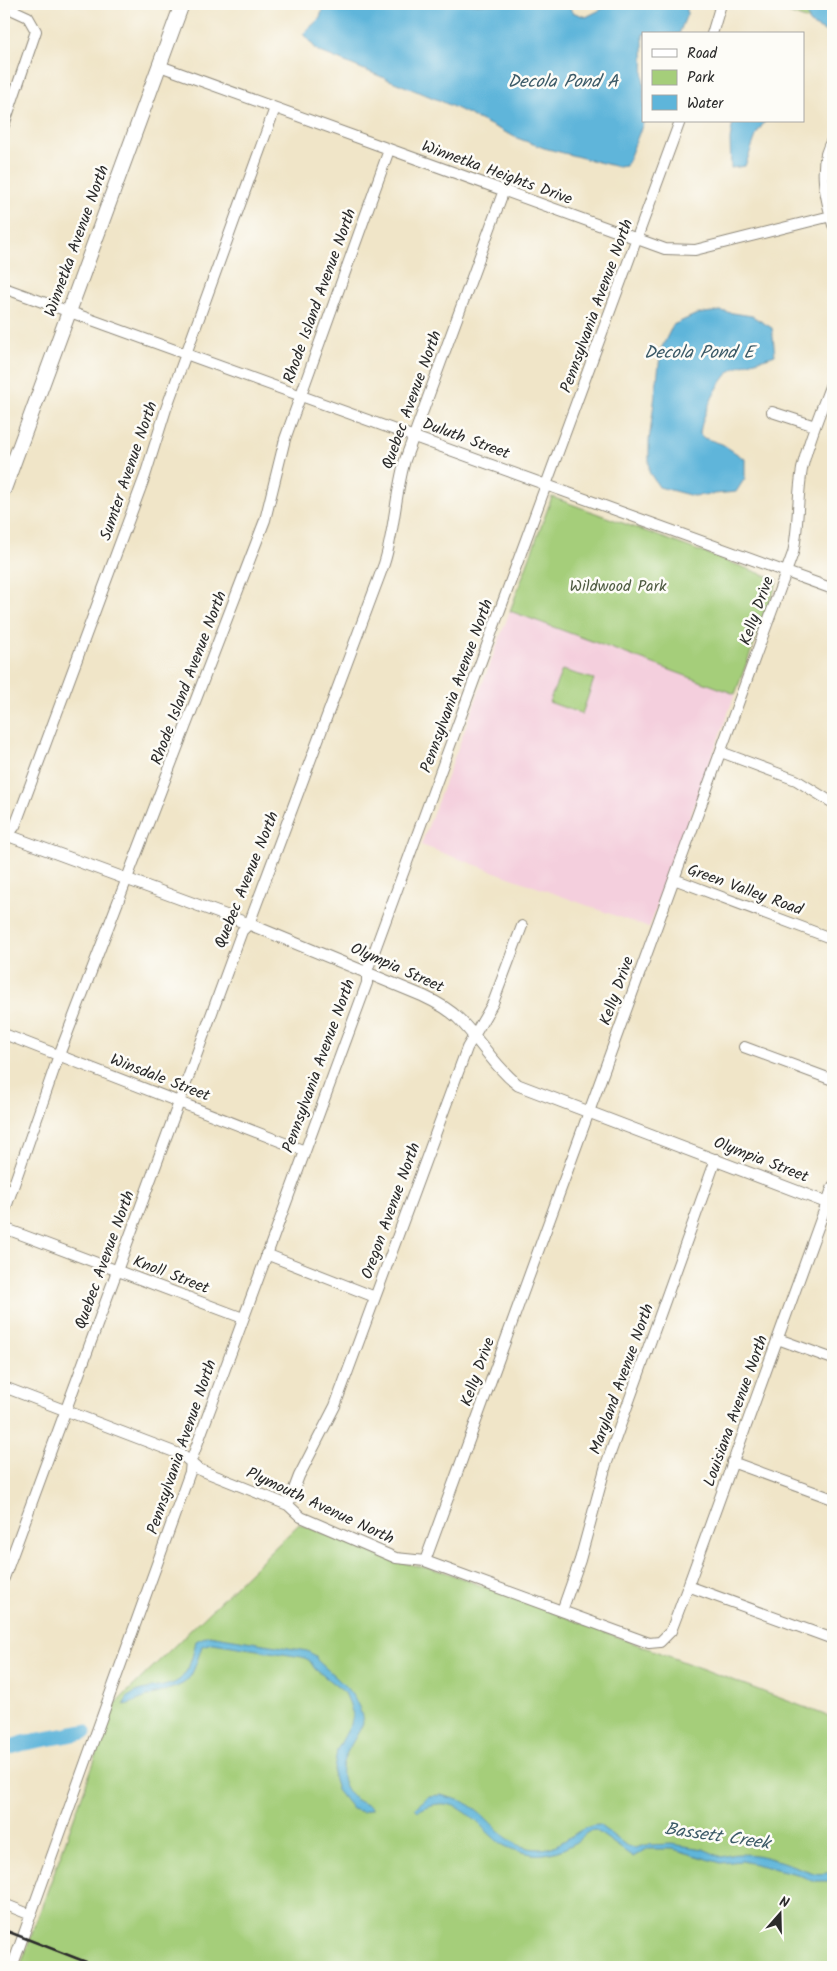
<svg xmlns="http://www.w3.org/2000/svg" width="837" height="1971" font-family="Kalam,sans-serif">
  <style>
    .built { fill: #f4cfdd }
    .green { fill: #a5ce7a; stroke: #687c52 }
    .water { fill: #5eb5da; stroke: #447082 }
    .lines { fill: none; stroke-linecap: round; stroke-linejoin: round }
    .river { stroke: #5eb5da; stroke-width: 15 }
    .minor-casing { stroke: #8e887a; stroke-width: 12 }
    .tertiary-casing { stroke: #8e887a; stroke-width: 13 }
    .secondary-casing { stroke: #8e887a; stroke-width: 16 }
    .minor { stroke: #fff; stroke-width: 10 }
    .tertiary { stroke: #fff; stroke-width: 11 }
    .secondary { stroke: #fff; stroke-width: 14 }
    .rail { stroke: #2b2b2b; stroke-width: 2.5 }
    .labels { text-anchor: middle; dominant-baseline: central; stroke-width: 5; stroke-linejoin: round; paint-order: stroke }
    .street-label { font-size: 16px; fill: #2b2b2b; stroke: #fdfcf7 }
    .park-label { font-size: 16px; fill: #505c43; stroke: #fdfcf7 }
    .water-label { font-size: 18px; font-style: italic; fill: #3d5b68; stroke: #fdfcf7 }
  </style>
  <rect width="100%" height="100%" fill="#fdfcf7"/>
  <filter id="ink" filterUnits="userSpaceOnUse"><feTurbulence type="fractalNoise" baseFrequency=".02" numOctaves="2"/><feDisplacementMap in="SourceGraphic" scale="10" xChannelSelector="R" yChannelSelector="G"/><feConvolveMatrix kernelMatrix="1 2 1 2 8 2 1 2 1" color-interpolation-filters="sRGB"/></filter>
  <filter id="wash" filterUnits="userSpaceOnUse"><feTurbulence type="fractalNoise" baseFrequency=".0096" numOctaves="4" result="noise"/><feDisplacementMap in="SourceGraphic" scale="20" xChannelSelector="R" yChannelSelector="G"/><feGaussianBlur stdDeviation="1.12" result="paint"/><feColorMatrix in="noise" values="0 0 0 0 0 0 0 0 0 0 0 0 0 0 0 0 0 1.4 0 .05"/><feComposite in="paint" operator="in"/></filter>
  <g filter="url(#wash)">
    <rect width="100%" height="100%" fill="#f0e5c8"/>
    <path class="built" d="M510 611 735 694 649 928 421 845Z"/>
    <path class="green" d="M764 4H833V29Z
      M552 497 778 580 735 694 510 611Z
      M562 670 594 679 582 714 549 702Z
      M299 1524 391 1560 445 1572 833 1718V1967H20L115 1704Z"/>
    <path class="water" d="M324 4H568L572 12 586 17 612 4H687V14L679 34H643L644 121 626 166 618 167 544 148 517 138 441 101 318 51 303 34 320 18Z
      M804 4H833V35L810 24Z
      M733 121H765L757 133 745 166 731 168 730 140Z
      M720 311 752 316 772 328 775 355C760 361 744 362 731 371 718 381 701 418 700 434L704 438 722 444 745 459V478L736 492 693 496 659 487 649 472V441L661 349 673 325 697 314Z
      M209 1635 307 1651 316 1656 317 1660C337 1679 360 1694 363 1723 353 1746 329 1768 350 1794 356 1802 366 1803 372 1809L362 1812 352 1809 337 1790 333 1777 337 1750 351 1724 353 1715 349 1702 345 1693 315 1669 309 1660 302 1657 219 1644 212 1643 202 1646C188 1690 189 1681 150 1696 140 1699 134 1703 124 1705 129 1684 165 1691 179 1680 190 1671 193 1654 196 1641Z
      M441 1795C450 1798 462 1800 470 1805 495 1821 506 1850 540 1849 563 1849 577 1825 599 1825L627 1846 635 1848 645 1845 672 1844 703 1849 722 1857C752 1847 786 1864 814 1873 821 1875 827 1872 833 1873V1881H812L797 1874 742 1861 721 1863 673 1849H647L633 1857 595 1830C586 1831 583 1837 576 1842 565 1850 546 1856 532 1854 522 1852 508 1849 500 1843 474 1823 457 1789 418 1811L415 1808 429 1796Z"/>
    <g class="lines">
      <path class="river" d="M4 1749 24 1743 84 1732"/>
    </g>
  </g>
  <g filter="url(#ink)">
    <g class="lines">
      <defs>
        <path id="minor" d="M4 6 28 17 36 31 4 125
          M712 34 721 4
          M160 66 665 249 695 250 831 216
          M833 139C816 163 826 199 833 225
          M4 288 833 589
          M772 412 815 426
          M721 752 796 780 833 803
          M4 840 15 826 145 476 166 409 275 108
          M674 879 833 939
          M4 1034 305 1151
          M744 1047 833 1080
          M4 1213 59 1055 265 520 285 439 389 150
          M4 1228 243 1318
          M266 1254 375 1297
          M778 1339 833 1359
          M4 1387 182 1455 198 1469 288 1505 301 1517 396 1558 425 1561 649 1643 660 1642 671 1631 688 1586 833 1186
          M732 1462 833 1499
          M288 1505 299 1476 335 1406 467 1048 493 1003 522 926
          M425 1561 793 553C799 526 797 497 802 469 809 438 822 408 833 379
          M4 1578 242 931 249 924 384 564C395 530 395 494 405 460L504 190
          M688 1586 833 1639
          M562 1611 580 1560 606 1465 716 1159
          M4 1904 31 1915
          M12 1967 190 1472 191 1461 367 983V971L680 121"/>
        <path id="tertiary" d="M4 834 249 924 423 996C436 1002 449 1009 459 1019 480 1040 494 1066 518 1085L833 1205"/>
        <path id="secondary" d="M4 489 182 4"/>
      </defs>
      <use href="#minor" class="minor-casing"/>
      <use href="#tertiary" class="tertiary-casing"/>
      <use href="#secondary" class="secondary-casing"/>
      <use href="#minor" class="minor"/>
      <use href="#tertiary" class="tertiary"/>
      <use href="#secondary" class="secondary"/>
      <path class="rail" d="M4 1930 99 1967"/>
    </g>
  </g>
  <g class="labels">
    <g class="street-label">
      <text transform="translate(497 173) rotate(20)">Winnetka Heights Drive</text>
      <text transform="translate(77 241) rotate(-70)">Winnetka Avenue North</text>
      <text transform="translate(320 296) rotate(-70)">Rhode Island Avenue North</text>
      <text transform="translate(597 306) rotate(-70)">Pennsylvania Avenue North</text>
      <text transform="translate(412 400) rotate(-70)">Quebec Avenue North</text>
      <text transform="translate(466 439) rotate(20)">Duluth Street</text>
      <text transform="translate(129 471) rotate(-71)">Sumter Avenue North</text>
      <text transform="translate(757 611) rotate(-70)">Kelly Drive</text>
      <text transform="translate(189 678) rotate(-69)">Rhode Island Avenue North</text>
      <text transform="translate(457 686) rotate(-70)">Pennsylvania Avenue North</text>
      <text transform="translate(247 880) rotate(-68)">Quebec Avenue North</text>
      <text transform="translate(745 890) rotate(20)">Green Valley Road</text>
      <text transform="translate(397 968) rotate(24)">Olympia Street</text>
      <text transform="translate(617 991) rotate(-70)">Kelly Drive</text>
      <text transform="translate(319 1066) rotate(-70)">Pennsylvania Avenue North</text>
      <text transform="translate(160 1078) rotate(21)">Winsdale Street</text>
      <text transform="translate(761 1160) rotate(21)">Olympia Street</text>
      <text transform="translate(391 1211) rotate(-70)">Oregon Avenue North</text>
      <text transform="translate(105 1260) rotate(-70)">Quebec Avenue North</text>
      <text transform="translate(171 1275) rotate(21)">Knoll Street</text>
      <text transform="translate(478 1372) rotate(-70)">Kelly Drive</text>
      <text transform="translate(622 1379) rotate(-70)">Maryland Avenue North</text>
      <text transform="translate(736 1411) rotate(-70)">Louisiana Avenue North</text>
      <text transform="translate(182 1447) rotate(-71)">Pennsylvania Avenue North</text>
      <text transform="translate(320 1506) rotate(25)">Plymouth Avenue North</text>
    </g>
    <g class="park-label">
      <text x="618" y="586">Wildwood Park</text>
    </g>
    <g class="water-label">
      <text x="563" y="82">Decola Pond A</text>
      <text x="699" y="353">Decola Pond E</text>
      <text transform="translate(717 1837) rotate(8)">Bassett Creek</text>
    </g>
  </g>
  <rect width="837" height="1971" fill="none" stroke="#fdfcf7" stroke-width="20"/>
  <rect x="642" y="32" width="162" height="90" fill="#fdfcf7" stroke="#a9a8a5"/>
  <rect x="652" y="49" width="25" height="8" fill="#ffffff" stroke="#a9a8a5"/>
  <text x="687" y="58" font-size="15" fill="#2b2b2b">Road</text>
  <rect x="652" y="70" width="25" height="15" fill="#a5ce7a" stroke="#a9a8a5"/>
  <text x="687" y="82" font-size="15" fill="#2b2b2b">Park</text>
  <rect x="652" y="95" width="25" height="15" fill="#5eb5da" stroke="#a9a8a5"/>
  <text x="687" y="108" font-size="15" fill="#2b2b2b">Water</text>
  <g transform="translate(780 1914) rotate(20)" stroke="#fdfcf7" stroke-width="4" paint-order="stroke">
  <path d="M0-4L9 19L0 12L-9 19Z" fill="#2b2b2b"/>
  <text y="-8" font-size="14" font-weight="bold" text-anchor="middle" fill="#2b2b2b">N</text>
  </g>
</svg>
